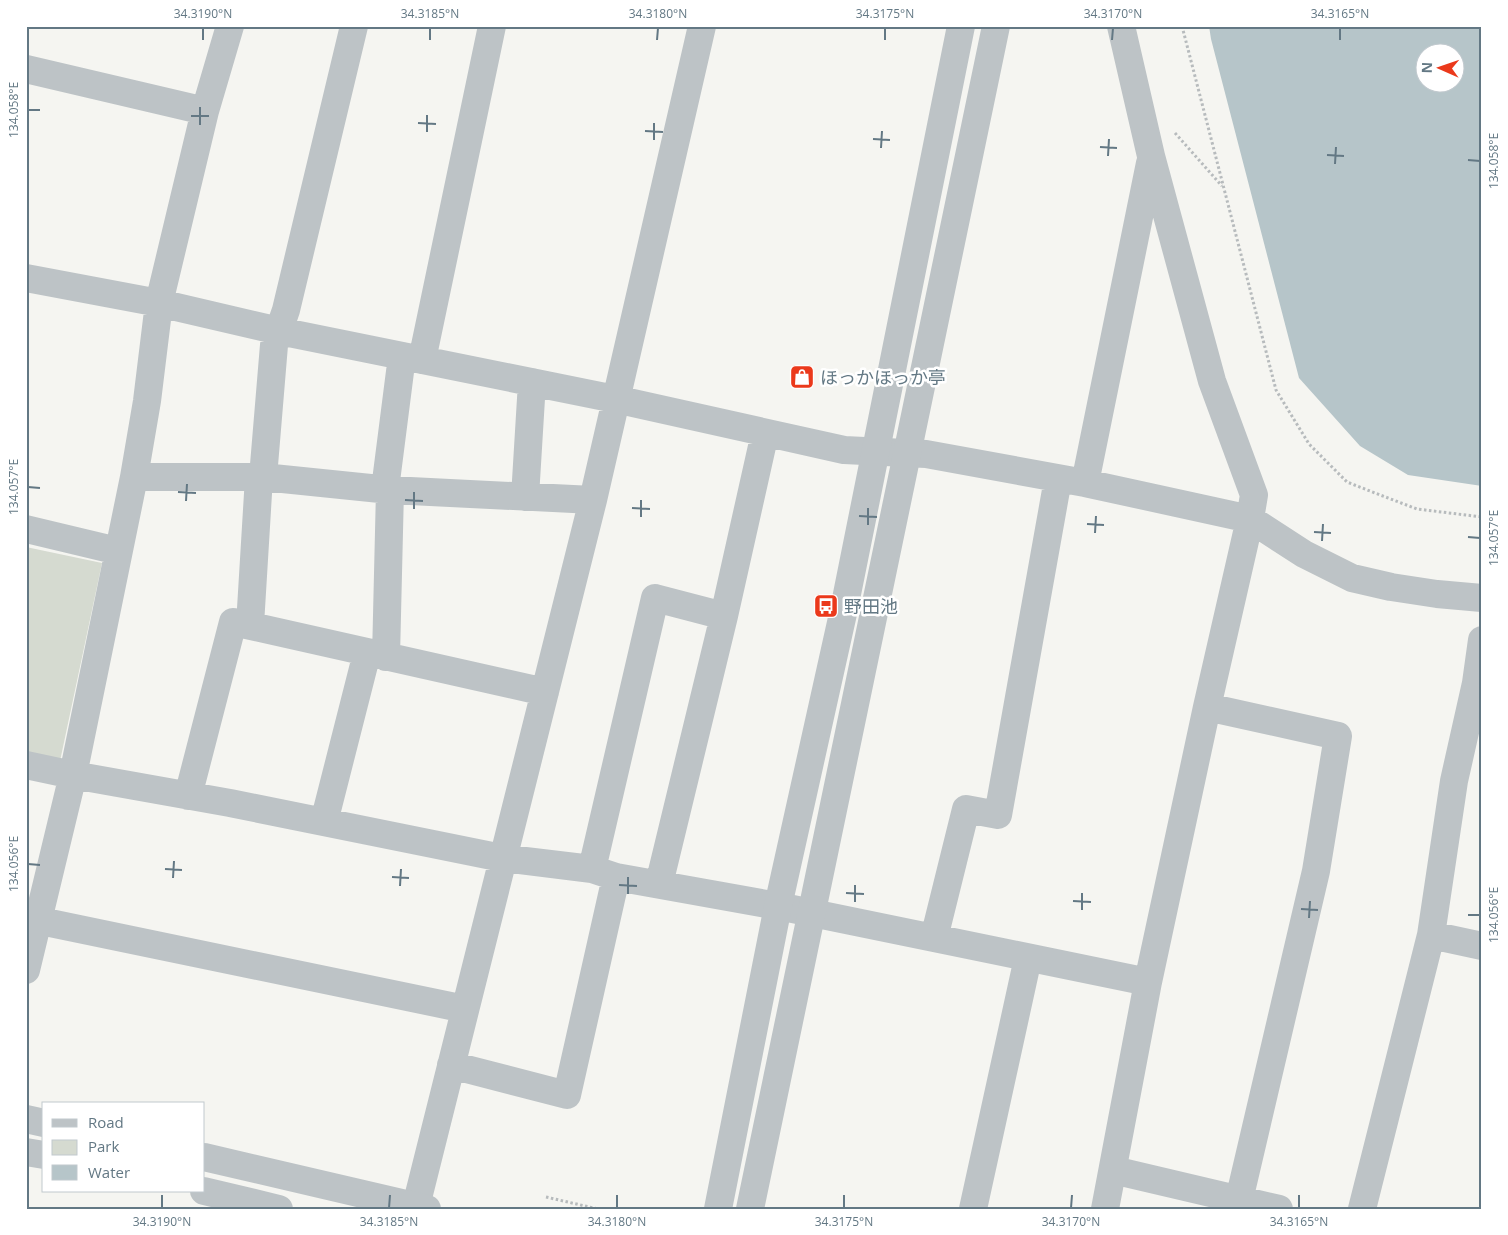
<svg xmlns="http://www.w3.org/2000/svg" width="1508" height="1235" font-family="'Open Sans','Noto Sans JP',sans-serif">
  <style>
    .green { fill: #d5dad0 }
    .water { fill: #b6c5c9; fill-rule: evenodd }
    .lines { fill: none; stroke-linecap: round; stroke-linejoin: round }
    .path { stroke: #b7bbbd; stroke-width: 3; stroke-dasharray: 2.5 2.5; stroke-linecap: butt }
    .minor { stroke: #bdc3c6; stroke-width: 28 }
    .tertiary { stroke: #bdc3c6; stroke-width: 28 }
    .ticks { fill: none; stroke: #637884; stroke-width: 2 }
    .labels { text-anchor: middle; dominant-baseline: central; stroke-width: 5; stroke-linejoin: round; paint-order: stroke }
    .poi-label { font-size: 18px; fill: #637884; stroke: #fff; text-anchor: start }
    .neatline { fill: none; stroke: #637884; stroke-width: 2 }
    .ticks-label { font-size: 12px; text-anchor: middle; fill: #637884 }
  </style>
  <rect width="100%" height="100%" fill="#f5f5f1"/>
  <path class="green" d="M26 547 102 563 60 761 26 754Z"/>
  <path class="water" d="M1209 26H1482V486L1408 475 1360 446 1299 378 1211 39ZM1426 52H1456V82H1426Z"/>
  <g class="lines">
    <path class="path" d="M1182 26 1276 390 1309 444 1347 482 1375 493 1417 509 1482 517
      M1175 133 1222 186
      M546 1197 598 1209"/>
    <path class="minor" d="M26 69 205 111
      M26 278 159 303 279 331 615 399 844 450 926 454 1085 483 1250 519 1304 554 1352 578 1391 587 1437 594 1482 598
      M422 360 492 26
      M134 477H263L390 490 593 500
      M263 477 274 345 286 310 354 26
      M1085 483 1150 163
      M385 489 402 356
      M525 497 532 382
      M26 529 118 551
      M250 625 259 477
      M386 657 390 490
      M1207 707 1338 736 1316 871 1239 1200
      M26 765 73 775 230 803 502 858 592 869 616 877 778 906 1148 982
      M188 796 233 622 545 692
      M324 822 367 653
      M592 869 655 598 724 616
      M659 884 724 616 765 433
      M26 918 465 1009
      M1431 935 1482 946
      M934 938 966 809 998 815 1058 479
      M26 970 73 775 134 477 147 401 159 303 205 111 230 26
      M451 1065 567 1095 616 877
      M1113 1170 1279 1209
      M416 1206 593 500 702 26
      M973 1209 1028 958
      M1105 1209 1148 982 1207 707 1250 519 1254 495 1212 381 1151 156 1121 26
      M1362 1209 1431 935 1454 781 1476 683 1482 640"/>
    <path class="tertiary" d="M26 1119 44 1123
      M26 1152 44 1155
      M204 1157 427 1209
      M204 1191 279 1209
      M718 1209 778 906 844 609 961 26
      M750 1209 996 26"/>
  </g>
  <path class="ticks" d="M203 40V28M430 40V28M657 40 658 28M885 40V28M1112 40 1113 28M1340 40V28M28 110H40M191 116H209M418 123 436 124M200 125V107M645 131 663 132M427 132V115M873 139 890 140M654 140V123M1100 147 1117 148M881 148 882 131M1327 155 1344 156M1108 156 1109 139M1468 160 1480 161M1335 164 1336 147M28 487 40 488M178 492 196 493M405 500 423 501M186 501 187 484M632 508 650 509M414 509V492M859 516 877 517M641 517V500M1087 524 1104 525M868 525V508M1314 532 1331 533M1095 533 1096 516M1468 537 1480 538M1322 541 1323 524M28 864 40 865M165 869 182 870M392 877 409 878M173 878 174 861M619 885 637 886M400 886 401 869M846 893 864 894M628 894V877M1073 901 1091 902M855 902V885M1301 909 1318 910M1082 910V893M1468 915H1480M1309 918 1310 901M162 1208V1195M389 1208 390 1195M617 1208V1195M844 1208V1195M1071 1208 1072 1195M1299 1208V1195"/>
  <defs>
    <symbol id="shop-square" viewBox="-11 -11 22 22"><rect x="-9" y="-9" width="18" height="18" rx="4" fill="#eb391b" stroke="#fff"/><path d="M-5-2.5h2.3a2.7 3.5 0 0 1 5.4 0H5L5.5 6h-11ZM-1.5-2.5h3a1.5 2.3 0 0 0-3 0Z" fill="#fff"/></symbol>
    <symbol id="bus-square" viewBox="-11 -11 22 22"><rect x="-9" y="-9" width="18" height="18" rx="4" fill="#eb391b" stroke="#fff"/><path d="M-5-6H5V4H4V6H2V4H-2V6H-4V4H-5ZM-3.5-4V0h7V-4ZM-3.5 1.2v1.5H-2V1.2ZM2 1.2v1.5H3.5V1.2Z" fill="#fff"/></symbol>
  </defs>
  <g fill-rule="evenodd">
    <use href="#shop-square" x="788" y="363" width="28" height="28"/>
    <use href="#bus-square" x="812" y="592" width="28" height="28"/>
  </g>
  <g class="labels">
    <g class="poi-label">
      <text x="820" y="377">ほっかほっか亭</text>
      <text x="844" y="606">野田池</text>
    </g>
  </g>
  <rect width="1508" height="1235" fill="none" stroke="#ffffff" stroke-width="55"/>
  <rect x="42" y="1102" width="162" height="90" fill="#ffffff" stroke="#c1c9ce"/>
  <rect x="52" y="1119" width="25" height="8" fill="#bdc3c6" stroke="#c1c9ce"/>
  <text x="88" y="1128" font-size="15" fill="#637884">Road</text>
  <rect x="52" y="1140" width="25" height="15" fill="#d5dad0" stroke="#c1c9ce"/>
  <text x="88" y="1152" font-size="15" fill="#637884">Park</text>
  <rect x="52" y="1165" width="25" height="15" fill="#b6c5c9" stroke="#c1c9ce"/>
  <text x="88" y="1178" font-size="15" fill="#637884">Water</text>
  <g transform="translate(1440 68) rotate(272)"><circle r="24" fill="#ffffff" stroke="#c1c9ce"/>
  <path d="M0-4L9 19L0 12L-9 19Z" fill="#eb391b"/>
  <text y="-8" font-size="14" font-weight="bold" text-anchor="middle" fill="#637884">N</text>
  </g>
  <rect x="28" y="28" width="1452" height="1180" class="neatline"/>
  <g class="ticks-label">
    <text x="203" y="18">34.3190°N</text>
    <text x="430" y="18">34.3185°N</text>
    <text x="658" y="18">34.3180°N</text>
    <text x="885" y="18">34.3175°N</text>
    <text x="1113" y="18">34.3170°N</text>
    <text x="1340" y="18">34.3165°N</text>
    <text transform="translate(14 110) rotate(-90)" y="4">134.058°E</text>
    <text transform="translate(1494 161) rotate(-90)" y="4">134.058°E</text>
    <text transform="translate(14 487) rotate(-90)" y="4">134.057°E</text>
    <text transform="translate(1494 538) rotate(-90)" y="4">134.057°E</text>
    <text transform="translate(14 864) rotate(-90)" y="4">134.056°E</text>
    <text transform="translate(1494 915) rotate(-90)" y="4">134.056°E</text>
    <text x="162" y="1226">34.3190°N</text>
    <text x="389" y="1226">34.3185°N</text>
    <text x="617" y="1226">34.3180°N</text>
    <text x="844" y="1226">34.3175°N</text>
    <text x="1071" y="1226">34.3170°N</text>
    <text x="1299" y="1226">34.3165°N</text>
  </g>
</svg>
